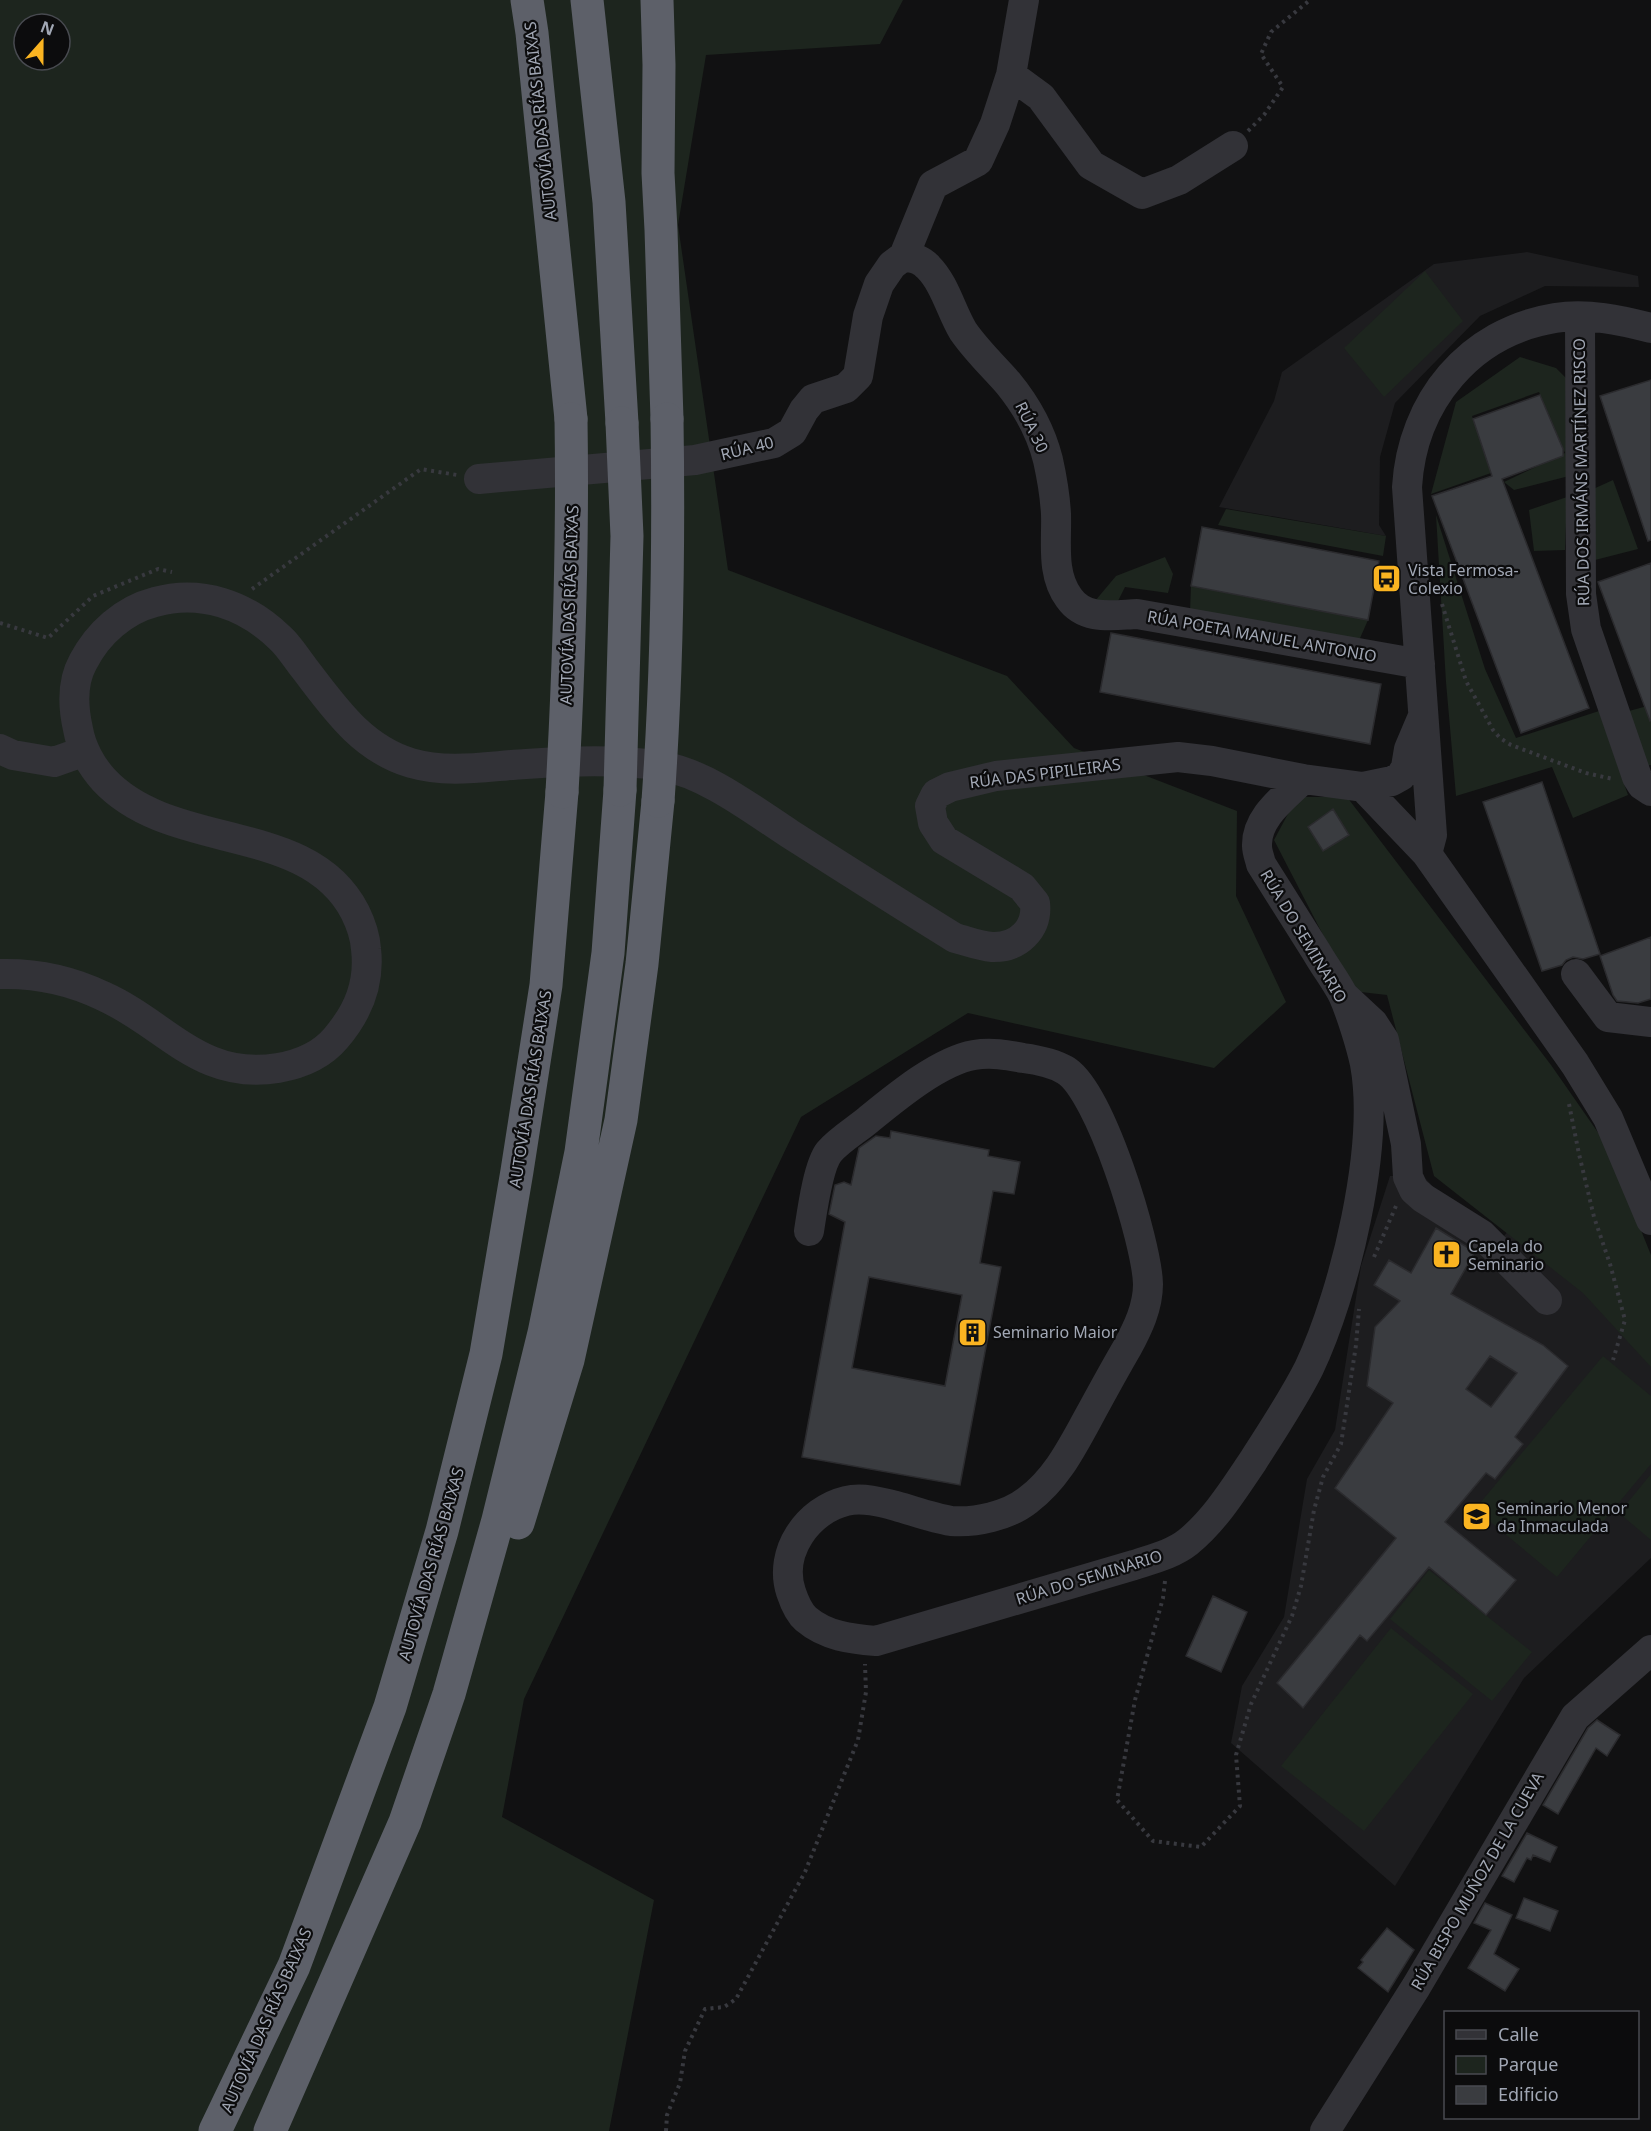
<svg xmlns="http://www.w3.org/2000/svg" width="1651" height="2131" font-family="'Noto Sans',sans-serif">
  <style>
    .built { fill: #1d1d1f }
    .green { fill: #1d251e; fill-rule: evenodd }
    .building { fill: #3a3c40; stroke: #2b2b2e; stroke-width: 1.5; fill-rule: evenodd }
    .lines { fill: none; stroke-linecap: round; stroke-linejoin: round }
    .path { stroke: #38393f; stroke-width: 4; stroke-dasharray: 3 4.5; stroke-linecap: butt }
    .minor { stroke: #323237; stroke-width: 30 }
    .highway { stroke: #5d6069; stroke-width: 33 }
    .highway-bridge { stroke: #5d6069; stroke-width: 33 }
    .labels { text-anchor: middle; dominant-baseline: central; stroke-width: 4.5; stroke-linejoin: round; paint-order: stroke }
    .street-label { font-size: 16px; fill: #a1a7b4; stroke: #0c0c0d }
    .poi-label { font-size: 16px; fill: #a1a7b4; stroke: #0c0c0d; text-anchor: start }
  </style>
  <rect width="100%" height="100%" fill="#111112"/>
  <path class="built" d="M1527 252 1638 276 1639 287 1545 286 1480 316 1395 403 1380 457 1379 525 1386 536 1219 507 1274 401 1282 372 1434 264Z
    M1422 1175 1442 1196 1504 1236 1516 1222 1651 1326V1558L1524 1678 1395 1886 1231 1743 1242 1686 1284 1617 1307 1479 1335 1430 1361 1266 1390 1176Z"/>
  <path class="green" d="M0 0H903L880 44 706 55 678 225 728 570 1007 676 1074 748 1237 811 1236 896 1286 1002 1214 1068 968 1013 801 1117 524 1699 502 1817 654 1900 609 2131H0ZM24 24H60V60H24Z
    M1425 271 1463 321 1384 397 1344 348Z
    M1520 357 1556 368 1571 383 1573 475 1514 490 1504 482 1565 453 1539 392 1472 416 1491 473 1431 494 1456 402Z
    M1613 480 1638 549 1595 560 1591 490Z
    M1567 497 1565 550 1534 551 1529 510Z
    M1226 509 1386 536 1383 556 1218 525Z
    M1436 515 1485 669 1516 738 1599 711 1628 795 1573 818 1552 767 1456 796 1446 682Z
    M1165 557 1173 574 1168 593 1125 587 1115 607 1095 601 1116 576Z
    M1191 586 1368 620 1357 645 1190 612Z
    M1651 705V765L1647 766 1629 711Z
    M1297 797H1347L1551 1065 1606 1144 1651 1255V1367L1583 1293 1434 1176 1387 995 1352 991 1274 840Z
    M1603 1356 1651 1396V1464L1557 1577 1475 1509Z
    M1651 1474V1540L1619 1513Z
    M1429 1570 1532 1652 1492 1701 1390 1619Z
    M1391 1628 1473 1694 1364 1831 1281 1766Z"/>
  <path class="building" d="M1651 380V540L1648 541 1600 396Z
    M1540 395 1563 449V456L1502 479 1589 708 1521 733 1432 496 1492 476 1473 419Z
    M1202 527 1379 561 1368 620 1191 586Z
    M1651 563V720L1650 721 1598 582Z
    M1111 633 1381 684 1370 744 1100 692Z
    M1542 782 1600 954 1583 959 1573 957 1566 960 1562 965 1542 971 1483 802Z
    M1333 809 1349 835 1323 851 1308 827Z
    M1651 937V999L1638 1003 1617 1001 1613 995 1600 956Z
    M891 1131 989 1150 988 1156 1020 1162 1014 1194 993 1191 980 1263 1001 1267 960 1485 802 1457 845 1222 829 1214 835 1185 844 1182 851 1185 859 1148 876 1136 890 1138ZM869 1277 962 1295 945 1386 852 1368Z
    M1436 1228 1475 1252 1451 1294 1543 1345 1568 1366 1515 1437 1523 1444 1495 1479 1486 1473 1445 1522 1516 1580 1486 1615 1429 1567 1367 1641 1360 1635 1303 1708 1277 1683 1396 1538 1335 1488 1393 1403 1367 1386 1375 1327 1400 1301 1374 1285 1389 1260 1411 1273ZM1490 1356 1517 1373 1491 1407 1466 1389Z
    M1213 1596 1247 1612 1221 1672 1186 1656Z
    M1597 1720 1620 1735 1607 1756 1596 1748 1558 1814 1543 1805 1588 1728Z
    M1527 1833 1557 1847 1550 1862 1533 1855 1531 1860 1527 1858 1514 1882 1502 1876Z
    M1524 1898 1558 1911 1550 1931 1516 1918Z
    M1485 1903 1512 1915 1494 1954 1519 1969 1505 1991 1468 1968 1491 1930 1474 1923Z
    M1387 1928 1414 1950 1388 1992 1358 1968 1363 1962 1361 1960Z"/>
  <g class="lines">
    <path class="path" d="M1248 131 1264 115 1283 87 1261 54 1271 32 1310 0
      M252 589 421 469 457 475
      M1442 604 1466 681 1493 730 1500 738 1511 745 1586 773 1613 779
      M0 623 48 638 93 596 158 569 172 572
      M1569 1104 1579 1154 1594 1217 1610 1264 1625 1320 1613 1360
      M1374 1257 1396 1206
      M1165 1581 1163 1598 1135 1700 1117 1800 1153 1841 1201 1847 1240 1806 1236 1755 1251 1704 1292 1616 1301 1586 1314 1510 1323 1477 1341 1444 1356 1345 1359 1309
      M666 2131 667 2115 680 2083 685 2051 705 2009 724 2007 736 1999 805 1872 858 1740 866 1692 865 1664"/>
    <path class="minor" d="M1011 75 1041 97 1091 165 1142 194 1179 180 1233 146
      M904 256C913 258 921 259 928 267 945 284 951 311 963 331 976 350 993 366 1008 383 1026 405 1041 432 1048 460 1052 478 1055 496 1056 514 1057 542 1051 574 1069 598 1085 621 1113 615 1137 614L1420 664
      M1580 317 1581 594 1586 629 1637 777 1642 785 1651 791
      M479 479 695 460 774 443 792 432 804 410 813 399 846 388 858 376 868 316 879 284 892 265 904 256 933 185 978 161 995 124 1011 75 1024 0
      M0 749 13 755 54 762 85 751
      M1363 787 1427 854 1575 1064 1608 1118 1651 1220
      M1427 854 1432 835 1407 487C1412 402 1469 332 1555 318 1588 313 1620 320 1651 328
      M0 974C37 973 70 980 103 996 166 1024 200 1081 278 1068 301 1064 321 1056 336 1038 359 1011 370 983 366 949 365 935 361 924 355 912 308 820 172 853 104 780 91 766 81 747 78 729 73 707 72 682 83 662 98 633 124 610 155 602 201 589 246 605 280 638 289 646 296 658 304 668 334 707 361 748 411 763 449 774 488 766 526 764 571 761 618 759 662 766 707 774 753 810 790 834 845 869 900 904 955 938 967 941 979 946 992 947 1018 948 1038 929 1035 903L1022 887 944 840 933 823 930 806 936 794 950 787 996 776 1178 757 1212 761 1303 779 1363 787 1392 781 1401 776 1406 767 1409 749 1423 716
      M1576 974 1608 1017 1651 1022
      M1345 997 1373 1023 1384 1040 1406 1144 1408 1177 1414 1190 1423 1198 1482 1235 1547 1300
      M809 1231C812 1212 818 1166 829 1152 839 1140 856 1130 868 1120 895 1098 939 1061 974 1055 991 1052 1007 1055 1023 1058 1038 1060 1053 1063 1065 1070 1100 1090 1147 1243 1148 1284 1148 1307 1138 1328 1127 1348 1113 1372 1100 1396 1087 1420 1071 1449 1056 1479 1028 1500 1008 1516 975 1523 951 1521 933 1518 914 1511 896 1506 881 1502 862 1497 846 1501 808 1510 778 1552 791 1592 794 1601 798 1612 806 1619 826 1636 851 1639 876 1641L1134 1565C1152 1559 1173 1554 1188 1542 1215 1520 1234 1489 1253 1461 1272 1431 1293 1400 1309 1368 1345 1292 1380 1147 1365 1064 1361 1045 1351 1013 1343 995 1336 981 1325 967 1317 953 1298 923 1280 894 1261 864 1260 859 1257 852 1257 846 1256 817 1285 797 1303 779
      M1325 2131 1416 1987 1575 1717 1651 1650"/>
    <path class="highway" d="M527 0 532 33 571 419
      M587 0 609 202 622 423
      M657 0 659 65 658 173 661 230 667 419
      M518 1523 568 1360 621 1120 642 964 658 801
      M215 2131 294 1966 390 1707 442 1531 486 1354 517 1171 546 985 562 792
      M270 2131 405 1822 449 1694 498 1520 544 1333 581 1152 608 953 620 790"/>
    <path class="highway-bridge" d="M620 790 627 536 622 423
      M562 792C569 667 573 543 571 419
      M658 801C667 674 669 547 667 419"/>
  </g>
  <defs>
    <symbol id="bus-square" viewBox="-11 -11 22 22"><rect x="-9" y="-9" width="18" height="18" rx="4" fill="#fab421" stroke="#0c0c0d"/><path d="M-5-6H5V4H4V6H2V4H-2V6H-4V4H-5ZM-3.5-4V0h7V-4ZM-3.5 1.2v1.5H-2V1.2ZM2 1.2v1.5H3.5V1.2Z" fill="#111"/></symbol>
    <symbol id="church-square" viewBox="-11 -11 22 22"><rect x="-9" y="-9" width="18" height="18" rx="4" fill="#fab421" stroke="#0c0c0d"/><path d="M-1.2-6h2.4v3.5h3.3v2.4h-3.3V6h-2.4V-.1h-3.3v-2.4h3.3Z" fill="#111"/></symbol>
    <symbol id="building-square" viewBox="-11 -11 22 22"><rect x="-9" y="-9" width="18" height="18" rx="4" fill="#fab421" stroke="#0c0c0d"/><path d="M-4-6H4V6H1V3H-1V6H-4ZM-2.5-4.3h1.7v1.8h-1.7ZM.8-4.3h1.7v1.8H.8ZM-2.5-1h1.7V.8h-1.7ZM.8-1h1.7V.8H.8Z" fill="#111"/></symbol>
    <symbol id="school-square" viewBox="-11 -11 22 22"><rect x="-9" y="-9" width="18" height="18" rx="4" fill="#fab421" stroke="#0c0c0d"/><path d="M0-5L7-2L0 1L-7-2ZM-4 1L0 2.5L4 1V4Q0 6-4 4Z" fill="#111"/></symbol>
  </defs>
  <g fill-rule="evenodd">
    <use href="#bus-square" x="1370" y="562" width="33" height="33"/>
    <use href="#church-square" x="1430" y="1238" width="33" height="33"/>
    <use href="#building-square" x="956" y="1316" width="33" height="33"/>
    <use href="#school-square" x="1460" y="1500" width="33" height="33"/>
  </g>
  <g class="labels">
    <g class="street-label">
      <text transform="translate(540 121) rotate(-96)">AUTOVÍA DAS RÍAS BAIXAS</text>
      <text transform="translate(1032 427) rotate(64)">RÚA 30</text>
      <text transform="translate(747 448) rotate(-14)">RÚA 40</text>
      <text transform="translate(1581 472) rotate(-91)">RÚA DOS IRMÁNS MARTÍNEZ RISCO</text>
      <text transform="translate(569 605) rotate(-88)">AUTOVÍA DAS RÍAS BAIXAS</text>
      <text transform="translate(1262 636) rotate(10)">RÚA POETA MANUEL ANTONIO</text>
      <text transform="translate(1045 773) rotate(-7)">RÚA DAS PIPILEIRAS</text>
      <text transform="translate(1304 936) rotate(59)">RÚA DO SEMINARIO</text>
      <text transform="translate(530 1089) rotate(-81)">AUTOVÍA DAS RÍAS BAIXAS</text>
      <text transform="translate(431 1564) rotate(-74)">AUTOVÍA DAS RÍAS BAIXAS</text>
      <text transform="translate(1089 1577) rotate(-17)">RÚA DO SEMINARIO</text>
      <text transform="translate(1477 1881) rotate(-60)">RÚA BISPO MUÑOZ DE LA CUEVA</text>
      <text transform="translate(266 2020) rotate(-66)">AUTOVÍA DAS RÍAS BAIXAS</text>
    </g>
    <g class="poi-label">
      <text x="1408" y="570">Vista Fermosa-<tspan x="1408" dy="18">Colexio</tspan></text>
      <text x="1468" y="1246">Capela do<tspan x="1468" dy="18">Seminario</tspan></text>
      <text x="993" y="1332">Seminario Maior</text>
      <text x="1497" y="1508">Seminario Menor<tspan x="1497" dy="18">da Inmaculada</tspan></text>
    </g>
  </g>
  <rect x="1444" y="2011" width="195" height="108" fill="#0c0c0d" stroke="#484a50" stroke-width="1.5"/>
  <rect x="1456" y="2030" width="30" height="9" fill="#323237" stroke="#484a50" stroke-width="1.5"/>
  <text x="1498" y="2041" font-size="18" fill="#a1a7b4">Calle</text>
  <rect x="1456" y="2056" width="30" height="18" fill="#1d251e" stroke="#484a50" stroke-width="1.5"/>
  <text x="1498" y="2071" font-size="18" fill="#a1a7b4">Parque</text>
  <rect x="1456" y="2086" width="30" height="18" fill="#3a3c40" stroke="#484a50" stroke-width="1.5"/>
  <text x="1498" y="2101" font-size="18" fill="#a1a7b4">Edificio</text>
  <g transform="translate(42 42) rotate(21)"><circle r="28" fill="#0c0c0d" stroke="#484a50" stroke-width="1.5"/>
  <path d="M0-4.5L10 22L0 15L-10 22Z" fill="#fab421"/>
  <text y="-9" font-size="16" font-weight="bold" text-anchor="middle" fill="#a1a7b4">N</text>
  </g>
</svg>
